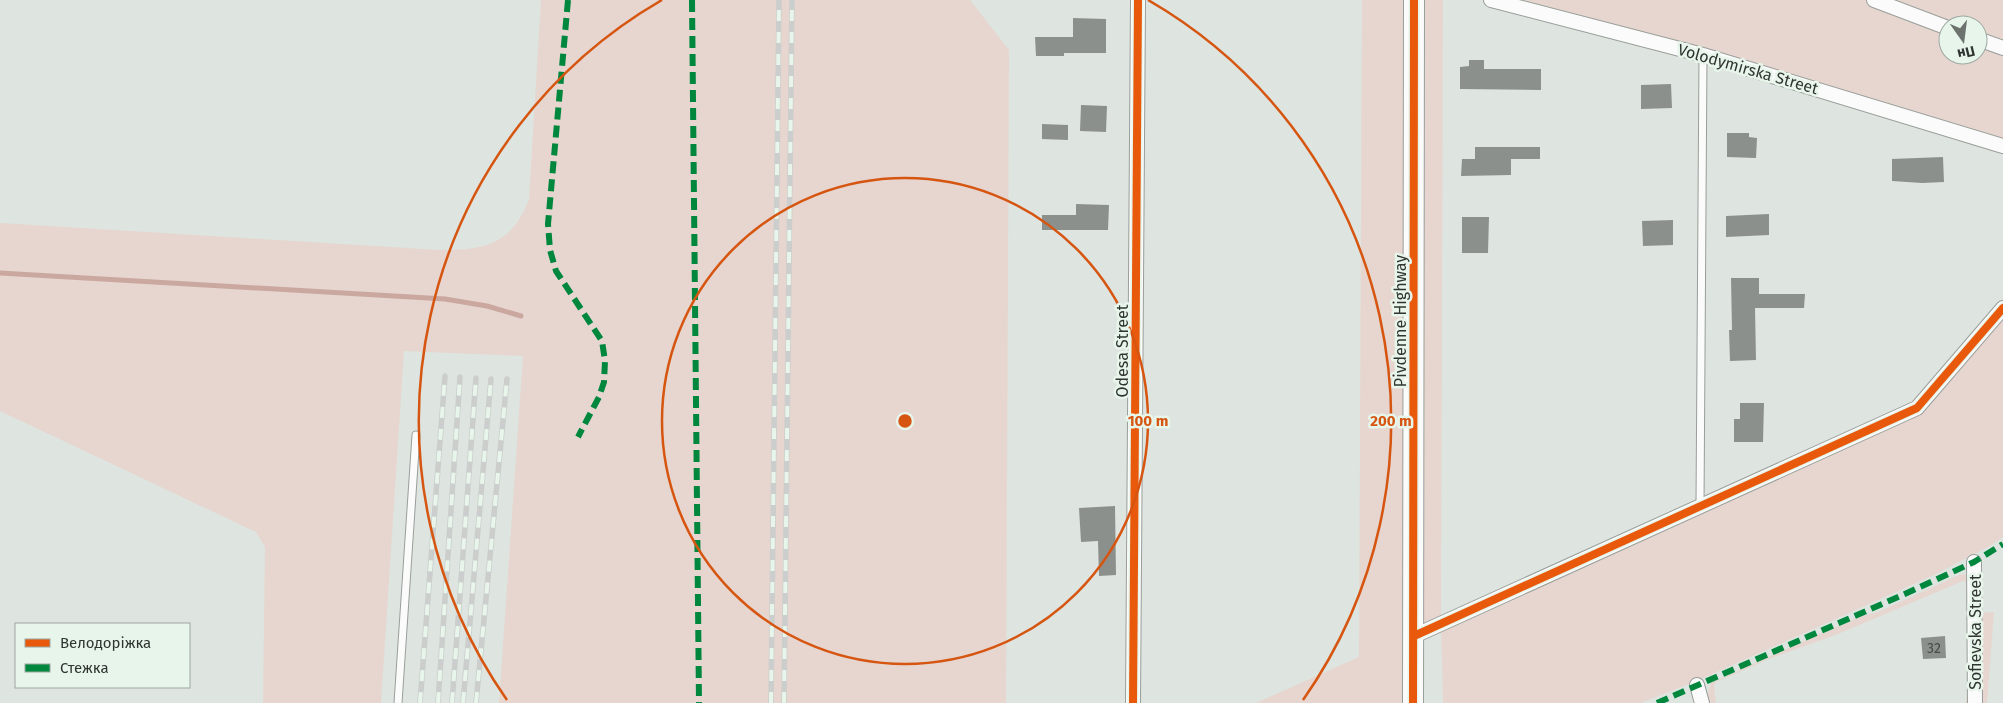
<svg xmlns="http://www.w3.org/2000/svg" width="2003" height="703" font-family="'Fira Sans',sans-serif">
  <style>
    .green { fill: #e6d6cf; fill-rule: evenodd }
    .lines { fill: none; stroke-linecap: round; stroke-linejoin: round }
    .stream { stroke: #caa89f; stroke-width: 5 }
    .building { fill: #8c908c }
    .lane-casing { stroke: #999e9a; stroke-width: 9 }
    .street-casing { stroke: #999e9a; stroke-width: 16 }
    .secondary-casing { stroke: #999e9a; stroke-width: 22 }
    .lane { stroke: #fafbfa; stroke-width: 7 }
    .street { stroke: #fafbfa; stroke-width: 14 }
    .secondary { stroke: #fafbfa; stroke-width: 20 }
    .rail-casing { stroke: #cbcecc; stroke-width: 5.5 }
    .rail { stroke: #e7f5eb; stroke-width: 4; stroke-dasharray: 11; stroke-linecap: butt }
    .quiet { stroke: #00873e; stroke-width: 6; stroke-dasharray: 12 6; stroke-linecap: butt }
    .cycleway-casing { stroke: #e7f5eb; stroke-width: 11 }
    .cycleway { stroke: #e8590c; stroke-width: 8 }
    .ring { fill: none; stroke: #d65510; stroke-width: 2.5 }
    .labels { text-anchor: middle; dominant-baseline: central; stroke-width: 5; stroke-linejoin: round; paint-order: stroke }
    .number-label { font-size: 14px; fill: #464b47 }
    .street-label { font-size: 16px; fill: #2f3430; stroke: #e7f5eb }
    .centre { fill: #d65510; stroke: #e7f5eb; stroke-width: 2.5 }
    .ring-label { font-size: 15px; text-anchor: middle; font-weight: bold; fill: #d65510; stroke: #e7f5eb; stroke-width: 5; stroke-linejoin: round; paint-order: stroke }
  </style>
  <rect width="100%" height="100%" fill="#dee4df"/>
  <path class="green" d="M541 0H970L1009 50 1006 703H499L523 356 404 351 381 703H263L265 547 256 532 0 411V223L440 250C484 250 512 245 529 199Z
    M1362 0H1443L1441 622 1917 408 2003 308V537L1988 547 1934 575 1701 679 1641 703H1443L1441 623 1414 636 1413 703H1256L1359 657Z
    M1491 0H2003V146ZM1948 25H1978V55H1948Z
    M1964 574 1972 581 1973 587 1972 703H1966L1969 674 1971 586 1970 583 1963 581 1838 634 1769 659 1716 682 1714 685 1716 703H1708V693L1711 683 1824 632 1862 616 1878 612 1959 575Z
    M1994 612 1987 703H1978L1981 613Z"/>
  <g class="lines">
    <path class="stream" d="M0 273 445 299 487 306 521 316"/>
  </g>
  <path class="building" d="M1073 18 1106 19V53H1064V56H1036L1035 37H1073Z
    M1469 60H1484V69H1541V90L1460 89V67L1469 66Z
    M1671 84 1672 108 1641 109V85Z
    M1081 105 1107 106 1106 132 1080 131Z
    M1042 124 1068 125V140L1042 139Z
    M1727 133H1749V137L1757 138 1756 158 1727 157Z
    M1475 147H1540V159H1511V175L1461 176 1462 159H1475Z
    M1943 157 1944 182 1922 183 1892 181V159Z
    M1076 204 1109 205 1108 230H1042V215H1076Z
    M1769 214V235L1726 237V216Z
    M1462 217H1489L1488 253H1462Z
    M1673 220V245L1643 246 1642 221Z
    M1731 278H1759V294H1805L1804 308H1755L1756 360 1730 361 1729 330H1732Z
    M1740 403H1764L1763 442H1734V419H1740Z
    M1115 506 1116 575 1099 576 1098 541 1081 542 1079 508Z
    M1945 636 1946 658 1923 659 1921 638Z"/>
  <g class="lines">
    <defs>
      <path id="lane" d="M1700 506 1703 55
        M398 703 416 435"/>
      <path id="street" d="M1491 0 1703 55 2003 146
        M1874 0 1948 28
        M1978 39 2003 48
        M1974 562 1975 703
        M1414 636 1917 408 2003 308
        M1697 685 1702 703
        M1133 703 1138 0"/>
      <path id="secondary" d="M1413 703 1414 0"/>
    </defs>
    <use href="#lane" class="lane-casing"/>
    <use href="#street" class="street-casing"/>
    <use href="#secondary" class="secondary-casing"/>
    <use href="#lane" class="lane"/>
    <use href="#street" class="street"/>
    <use href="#secondary" class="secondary"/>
    <defs>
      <path id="rail" d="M420 703 445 376
        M438 703 460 377
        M452 703 476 378
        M463 703 491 379
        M476 703 507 379
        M771 703 779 0
        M784 703 792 0"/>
    </defs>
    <use href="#rail" class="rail-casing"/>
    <use href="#rail" class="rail"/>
    <path class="quiet" d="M568 0 548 224 550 250 556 271 602 341 605 361 604 382 599 397 578 437
      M692 0 699 703
      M1657 703 1907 593 1974 562 2003 544"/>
    <defs>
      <path id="cycleway" d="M1414 636 1917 408 2003 308
        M1133 703 1138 0
        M1413 703 1414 0"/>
    </defs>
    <use href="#cycleway" class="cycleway-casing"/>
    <use href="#cycleway" class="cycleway"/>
  </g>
  <g class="ring">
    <circle cx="905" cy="421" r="243"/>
    <path d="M507 700A486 486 0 0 1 662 0M1148 0A486 486 0 0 1 1303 700"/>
  </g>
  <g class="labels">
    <g class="number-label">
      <text x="1934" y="648">32</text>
    </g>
    <g class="street-label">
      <text transform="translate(1748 69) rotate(16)">Volodymirska Street</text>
      <text transform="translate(1400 321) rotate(-90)">Pivdenne Highway</text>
      <text transform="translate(1122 351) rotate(-90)">Odesa Street</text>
      <text transform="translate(1975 632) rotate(-90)">Sofievska Street</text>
    </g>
  </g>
  <circle cx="905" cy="421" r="8" class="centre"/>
  <g class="ring-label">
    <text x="1148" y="426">100 m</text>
    <text x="1391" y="426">200 m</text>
  </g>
  <rect x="15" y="623" width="175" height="65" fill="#e7f5eb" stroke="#9da8a0"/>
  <rect x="25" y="639" width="25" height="8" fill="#e8590c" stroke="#9da8a0"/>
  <text x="60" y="648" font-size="15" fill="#2f3430">Велодоріжка</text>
  <rect x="25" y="664" width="25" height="8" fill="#00873e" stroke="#9da8a0"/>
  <text x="60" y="673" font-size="15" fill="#2f3430">Стежка</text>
  <g transform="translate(1963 40) rotate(166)"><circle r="24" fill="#e7f5eb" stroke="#9da8a0"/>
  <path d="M0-4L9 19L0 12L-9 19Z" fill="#6c726d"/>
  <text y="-8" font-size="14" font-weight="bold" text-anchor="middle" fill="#2f3430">Пн</text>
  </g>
</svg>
